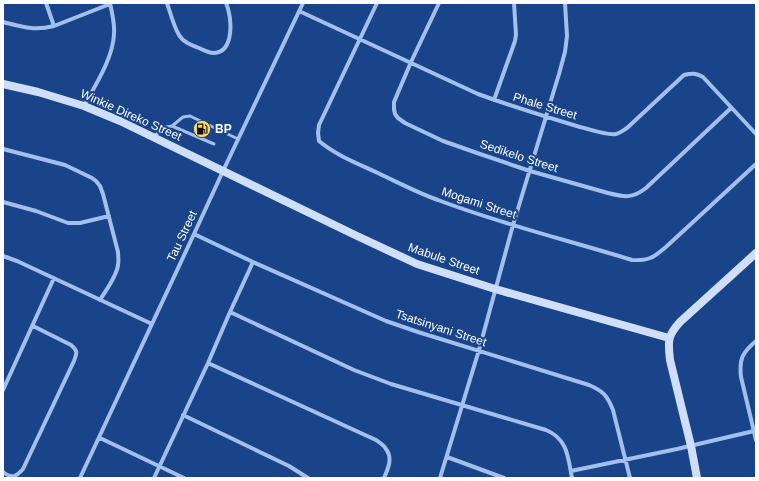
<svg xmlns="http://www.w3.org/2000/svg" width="759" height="481" font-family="Arial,sans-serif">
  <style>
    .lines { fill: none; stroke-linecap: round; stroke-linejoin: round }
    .lane { stroke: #a3c0ed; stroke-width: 3 }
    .street { stroke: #a3c0ed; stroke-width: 4 }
    .secondary { stroke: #cfdffa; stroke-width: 8 }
    .labels { text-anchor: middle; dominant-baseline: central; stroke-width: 4; stroke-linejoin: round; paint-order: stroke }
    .street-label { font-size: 12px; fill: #fff; stroke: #19448a }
    .poi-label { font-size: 12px; font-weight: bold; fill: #fff; stroke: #19448a; text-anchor: start }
  </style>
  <rect width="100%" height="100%" fill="#19448a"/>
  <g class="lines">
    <path class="lane" d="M172 126 183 117 190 116 238 139
      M154 136 166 127 172 126 214 144"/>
    <path class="street" d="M46 3 54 26
      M167 3C170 12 174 27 179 35 183 42 191 45 199 48 203 50 209 53 214 53 235 52 232 16 226 3
      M377 3 319 125 318 133 319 141C337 156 359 164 380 174 399 183 418 193 438 200 501 224 567 240 632 260 650 261 654 257 667 246L756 164
      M439 3 411 62 394 102V109L395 114 398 118 405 123 443 141 480 154 530 171 608 193C624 197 632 199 646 188L731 108
      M299 11 478 94C511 106 546 117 580 127 589 129 608 136 616 134 620 133 624 130 627 128L684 75C692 73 696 73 703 77L756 134
      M3 22C23 27 34 31 54 26L110 4
      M494 100 515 41 516 35 514 3
      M84 106C96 84 113 58 114 34 115 24 112 13 110 3
      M3 149 65 165 92 178 96 181 100 186 103 194 118 252C118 256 119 260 118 265 117 276 106 290 100 300
      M3 202 36 211 68 223H80L109 216
      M194 234 253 262 386 321 418 332 589 385C603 391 607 395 613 410L630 478
      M3 256 17 261 152 324
      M230 312 354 370 391 384 546 430C568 439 568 458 572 478
      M756 341C742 353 739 359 741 377L756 440
      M208 363 376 440C379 442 384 445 386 449 393 458 388 469 384 478
      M3 390 54 278
      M183 415 289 466 308 478
      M100 438 184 478
      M447 457 504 478
      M571 471 677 449 754 431
      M3 472C12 479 16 477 23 469L74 361C77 353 78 351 71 345L33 326
      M80 478 194 234 223 171 303 3
      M154 478 208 363 230 312 253 262
      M440 478 479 350 513 225 559 74 565 52 567 36 565 3"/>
    <path class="secondary" d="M3 84 38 92 84 106 120 121 355 235 417 264 495 289 669 338
      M697 478 691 446 670 360C668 342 667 336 680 322L756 253"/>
  </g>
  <defs>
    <symbol id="fuel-disc" viewBox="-11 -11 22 22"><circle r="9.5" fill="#ffd95f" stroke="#19448a"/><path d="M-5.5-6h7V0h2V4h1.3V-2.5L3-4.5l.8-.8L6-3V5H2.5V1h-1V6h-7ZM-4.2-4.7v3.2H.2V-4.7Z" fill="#111"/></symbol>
  </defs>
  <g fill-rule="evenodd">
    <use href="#fuel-disc" x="192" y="119" width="20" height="20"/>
  </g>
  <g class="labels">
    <g class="street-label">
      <text transform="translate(545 106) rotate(17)">Phale Street</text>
      <text transform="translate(131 115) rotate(24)">Winkie Direko Street</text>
      <text transform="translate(519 156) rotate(18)">Sedikelo Street</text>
      <text transform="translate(479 203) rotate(18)">Mogami Street</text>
      <text transform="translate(182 236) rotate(-65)">Tau Street</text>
      <text transform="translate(444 259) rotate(19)">Mabule Street</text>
      <text transform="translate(441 328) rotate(18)">Tsatsinyani Street</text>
    </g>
    <g class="poi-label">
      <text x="215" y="129">BP</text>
    </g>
  </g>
  <rect width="759" height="481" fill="none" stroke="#ffffff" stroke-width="8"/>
</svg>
